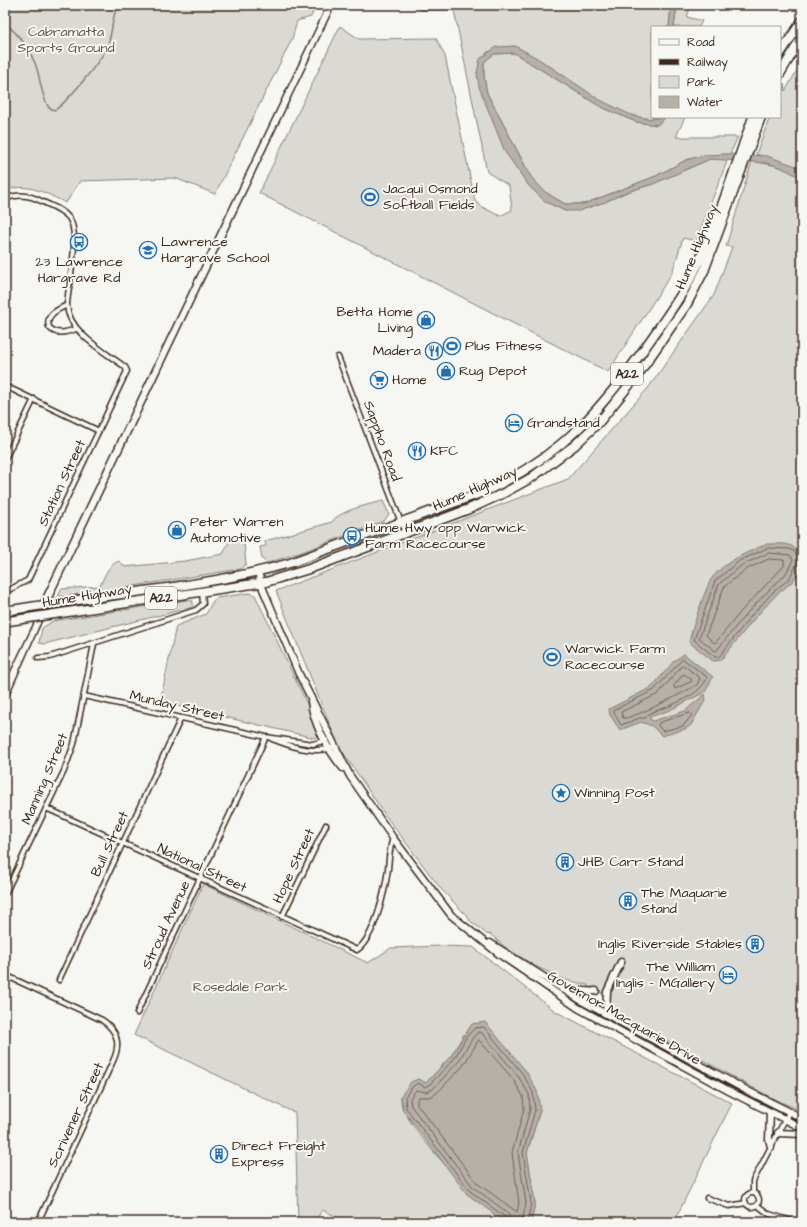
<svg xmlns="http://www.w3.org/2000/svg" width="807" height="1227" font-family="'Architects Daughter',sans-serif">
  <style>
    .green { fill: #dad9d3; stroke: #8a8278 }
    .water { fill: #b6b0a9; stroke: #857a71 }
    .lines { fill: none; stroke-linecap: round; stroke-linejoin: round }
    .shore { stroke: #6c6056; stroke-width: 1 }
    .stream { stroke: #857a71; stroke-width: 1.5 }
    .street-casing { stroke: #3b2a1e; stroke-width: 7 }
    .secondary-casing { stroke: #3b2a1e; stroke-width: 9 }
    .highway-casing { stroke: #3b2a1e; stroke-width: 11 }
    .street { stroke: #f6f6f2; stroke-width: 4 }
    .secondary { stroke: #f6f6f2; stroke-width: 6 }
    .highway { stroke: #f6f6f2; stroke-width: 8 }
    .rail { stroke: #3b2a1e; stroke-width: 1.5 }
    .highway-bridge-casing { stroke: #3b2a1e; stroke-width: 11; stroke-linecap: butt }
    .highway-bridge { stroke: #f6f6f2; stroke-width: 8 }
    .labels { text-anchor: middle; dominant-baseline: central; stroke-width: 4; stroke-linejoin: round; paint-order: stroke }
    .shield { fill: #f6f6f2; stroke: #73675e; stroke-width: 1 }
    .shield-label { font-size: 13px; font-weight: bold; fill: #3b2a1e }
    .park-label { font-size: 14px; fill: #63564b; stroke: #f6f6f2 }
    .poi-label { font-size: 14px; fill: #3b2a1e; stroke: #f6f6f2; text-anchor: start }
    .street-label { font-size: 14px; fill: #3b2a1e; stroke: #f6f6f2 }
  </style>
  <rect width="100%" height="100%" fill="#f6f6f2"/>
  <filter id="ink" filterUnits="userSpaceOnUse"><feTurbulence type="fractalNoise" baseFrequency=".025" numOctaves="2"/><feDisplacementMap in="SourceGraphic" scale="8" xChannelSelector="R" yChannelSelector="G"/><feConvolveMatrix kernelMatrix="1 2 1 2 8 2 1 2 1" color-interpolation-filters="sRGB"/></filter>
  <g filter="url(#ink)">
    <path class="green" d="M5 5H316L311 17 297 21 292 39 215 194 175 178 80 181 66 203C47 194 27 181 5 191Z
      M409 5H671L669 27H652V117H659L658 118C623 122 585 90 557 71 544 62 529 54 515 46L487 52 477 73 505 151 529 186 546 202 565 211 605 202 627 192 653 184 710 159H728L696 241 683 238 672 273 608 372 259 193 340 26 359 39 436 38 445 56 475 201 482 207 500 216 512 210 509 186 487 172 454 10H422Z
      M677 5H691L687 17 702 21 699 27H674Z
      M514 53 601 107 636 122 657 125 666 117H685L676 137H738L730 154 704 155 686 160 656 176 584 204H565L545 192 531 177 487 93 484 77V62L494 54Z
      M802 62V169L756 154 770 117H780V91L784 83 785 91Z
      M752 161 782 167 802 178V1111L774 1099 616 1013 608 1003V997L592 987 588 988V985L565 980 535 966 506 948 490 934 488 935 469 920V918L441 889 388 819 338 745 276 591 568 479 649 387 714 295 732 247 726 246Z
      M383 501 389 514 384 521 302 552 267 563 262 559 260 547 266 546 265 541 332 522C338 511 370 504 383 501Z
      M232 536H237L244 543 246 564 240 569 58 598 61 589 100 586C105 575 108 565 119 561L125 567 185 561 223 554Z
      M250 593 255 595 321 733 315 738 160 702 176 626 206 614 213 601 216 598Z
      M187 600 193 601V607L44 644 39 643 42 628 53 621Z
      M203 884 368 963 391 948 441 946 473 947 555 1011 732 1103 674 1222H531L535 1203 527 1153 540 1110 464 1034 451 1056 426 1083 401 1096C401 1101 401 1107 404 1111 422 1144 475 1199 505 1222H348L322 1210 315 1222H298L295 1113 134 1035Z"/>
    <path class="water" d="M671 5H677L674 27H669Z
      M515 46 537 58 600 100 633 116 649 119 666 117 657 125 636 122 601 107 514 53 494 54 484 62V77L487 93 531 177 545 192 565 204H584L656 176 686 160 704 155 730 154 767 156 799 167 802 169V178L782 168 767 163 710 159 653 184 627 192 605 202 579 211H565L546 202 529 186 505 152 479 87 477 73 480 59 496 47Z
      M767 544C784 544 793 541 802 558L799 572 792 582 776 595 754 619 721 660 713 661 689 642C691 632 706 586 712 578 725 561 748 552 767 544Z
      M684 654 713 677 705 692 670 710 650 717V719L653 721 685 711 705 694 706 699 691 725 685 729 662 736 652 726 641 722 620 730 610 715 609 709 652 687 674 661Z
      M485 1022 526 1071 537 1091 540 1110 527 1153 535 1203 531 1222H505L467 1194 403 1110 401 1096 411 1082 418 1079 426 1083 451 1056 472 1024Z"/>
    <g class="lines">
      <path class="shore" d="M768 548 789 549 794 551 799 560 789 579 773 592 751 616 719 657H715L694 640 715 581 739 561Z
        M769 553 790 555 793 560 785 575 770 589 747 613 717 650 715 651 699 638 719 584 742 565Z
        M769 559 784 560V566L743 609 716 642 714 643 706 635 724 587 745 570Z
        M683 659 707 677C703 692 681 701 667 707 659 710 650 711 645 718H640L621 725 614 713V710L654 690Z
        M683 665 700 678 697 685C684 692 634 719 623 718L621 712 658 694Z
        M684 674 691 679 692 681 675 689 674 686Z
        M690 713 692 715 683 726 663 731 658 726 659 723Z
        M479 1040 513 1079 523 1096 524 1109 512 1153 519 1203 517 1212 477 1183 417 1104V1100L419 1097H429L437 1093 463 1066Z
        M507 1222 505 1217 470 1191 406 1108 405 1097 413 1086 418 1083 425 1087 429 1085 454 1059 467 1036 475 1028 484 1027 522 1073 533 1092 535 1110 523 1153 531 1203 527 1222
        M512 1222 508 1213 473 1187 411 1106 410 1098 416 1090 426 1092 433 1089 458 1062 472 1039 478 1032 482 1033 518 1076 529 1094 530 1109 518 1153 526 1203 522 1222"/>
      <path class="stream" d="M261 5H265
        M5 23C17 33 29 48 35 63 41 78 40 94 49 108L55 110C68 101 100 62 107 47 113 33 111 18 118 5"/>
      <defs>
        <path id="street" d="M5 199C18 193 31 195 43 202 52 206 63 210 69 218 81 233 68 285 67 305 68 332 105 352 125 367L127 371 28 580 5 592
          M67 305C57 310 45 315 49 327 56 336 67 332 76 329
          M338 357 405 533
          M5 386 99 431
          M5 459 34 399
          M38 658 50 657 196 610 203 604 202 591
          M84 696 266 737 313 744 326 740
          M272 739C290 746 312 754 331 748
          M46 808 357 950C375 937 385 891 388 869 389 859 389 849 393 838
          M5 894 64 771 74 744 94 644
          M282 917 326 825
          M5 975 102 1020C118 1031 121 1044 113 1061L38 1222
          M59 980 181 718
          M137 1013 266 737
          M745 1200a7 7 0 1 1 14 0a7 7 0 1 1-14 0Z
          M753 1193V1181L789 1112
          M707 1198 729 1206 746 1203
          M757 1205 769 1214 795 1222"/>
        <path id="secondary" d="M258 572 263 589 299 674 350 776 393 838 451 915 499 954 578 1008 731 1092 802 1128
          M311 701C313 723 329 752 343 768
          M490 943 582 1001 748 1091 802 1118
          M562 989C574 988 585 993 596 991
          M606 1014 607 992 621 962
          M770 1113 769 1139 771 1147
          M778 1133 802 1134"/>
        <path id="highway" d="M780 54 802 21
          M780 74 802 37
          M63 602C139 591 217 584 290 563L486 491C563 455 602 409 649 342 665 319 683 295 695 270 718 222 735 167 753 117
          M61 613 266 582 309 569 469 509 502 494 531 478 575 445 600 421 639 373 687 304 704 271 761 117"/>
      </defs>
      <use href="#street" class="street-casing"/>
      <use href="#secondary" class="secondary-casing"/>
      <use href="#highway" class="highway-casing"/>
      <use href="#street" class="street"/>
      <use href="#secondary" class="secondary"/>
      <use href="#highway" class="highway"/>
      <path class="rail" d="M37 609 327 5
        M5 683 42 606
        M5 704 56 589 335 5"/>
      <defs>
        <path id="highway-bridge" d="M11 610 63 602
          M9 621 61 613"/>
      </defs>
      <use href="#highway-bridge" class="highway-bridge-casing"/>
      <use href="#highway-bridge" class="highway-bridge"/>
    </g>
  </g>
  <defs>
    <symbol id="stadium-ring" viewBox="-11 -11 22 22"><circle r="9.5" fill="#f6f6f2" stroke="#1f6fb2" stroke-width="1.5"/><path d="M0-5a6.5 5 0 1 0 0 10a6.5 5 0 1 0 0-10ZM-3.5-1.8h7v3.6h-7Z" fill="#1f6fb2"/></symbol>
    <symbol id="bus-ring" viewBox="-11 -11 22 22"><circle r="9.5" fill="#f6f6f2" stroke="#1f6fb2" stroke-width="1.5"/><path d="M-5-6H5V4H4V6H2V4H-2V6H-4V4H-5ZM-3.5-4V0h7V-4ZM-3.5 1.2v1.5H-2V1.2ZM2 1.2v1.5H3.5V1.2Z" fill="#1f6fb2"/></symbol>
    <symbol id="school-ring" viewBox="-11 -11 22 22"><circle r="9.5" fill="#f6f6f2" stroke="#1f6fb2" stroke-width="1.5"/><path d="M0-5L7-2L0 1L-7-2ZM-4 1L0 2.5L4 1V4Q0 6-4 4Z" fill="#1f6fb2"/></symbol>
    <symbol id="shop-ring" viewBox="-11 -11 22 22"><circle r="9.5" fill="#f6f6f2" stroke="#1f6fb2" stroke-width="1.5"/><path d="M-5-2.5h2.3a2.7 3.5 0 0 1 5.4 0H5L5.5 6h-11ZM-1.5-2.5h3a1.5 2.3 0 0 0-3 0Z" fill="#1f6fb2"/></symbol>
    <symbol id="restaurant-ring" viewBox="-11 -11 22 22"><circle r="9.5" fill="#f6f6f2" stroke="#1f6fb2" stroke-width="1.5"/><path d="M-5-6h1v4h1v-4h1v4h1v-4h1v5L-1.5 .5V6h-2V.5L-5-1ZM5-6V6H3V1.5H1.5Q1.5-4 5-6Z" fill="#1f6fb2"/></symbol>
    <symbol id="supermarket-ring" viewBox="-11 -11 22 22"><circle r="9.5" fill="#f6f6f2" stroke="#1f6fb2" stroke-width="1.5"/><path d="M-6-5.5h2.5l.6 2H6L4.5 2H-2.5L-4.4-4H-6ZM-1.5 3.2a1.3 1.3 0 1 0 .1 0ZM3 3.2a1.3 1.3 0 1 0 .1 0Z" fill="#1f6fb2"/></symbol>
    <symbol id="hotel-ring" viewBox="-11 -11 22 22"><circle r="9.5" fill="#f6f6f2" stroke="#1f6fb2" stroke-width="1.5"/><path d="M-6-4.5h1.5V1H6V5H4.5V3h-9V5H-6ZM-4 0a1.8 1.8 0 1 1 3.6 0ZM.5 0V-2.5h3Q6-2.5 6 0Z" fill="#1f6fb2"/></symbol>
    <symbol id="sight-ring" viewBox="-11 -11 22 22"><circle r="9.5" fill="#f6f6f2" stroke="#1f6fb2" stroke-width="1.5"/><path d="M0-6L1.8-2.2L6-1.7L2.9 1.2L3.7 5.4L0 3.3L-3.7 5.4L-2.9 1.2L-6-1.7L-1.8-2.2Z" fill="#1f6fb2"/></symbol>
    <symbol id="building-ring" viewBox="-11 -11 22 22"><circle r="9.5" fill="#f6f6f2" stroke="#1f6fb2" stroke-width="1.5"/><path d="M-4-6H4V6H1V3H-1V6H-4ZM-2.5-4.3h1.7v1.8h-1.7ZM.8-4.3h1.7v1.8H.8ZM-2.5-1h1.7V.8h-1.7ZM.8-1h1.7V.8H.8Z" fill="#1f6fb2"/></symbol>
  </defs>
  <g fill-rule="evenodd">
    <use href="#stadium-ring" x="360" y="187" width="20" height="20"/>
    <use href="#bus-ring" x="69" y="232" width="20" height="20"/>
    <use href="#school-ring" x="138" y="240" width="20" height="20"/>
    <use href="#shop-ring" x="416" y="310" width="20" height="20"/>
    <use href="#stadium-ring" x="442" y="336" width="20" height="20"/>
    <use href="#restaurant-ring" x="424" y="341" width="20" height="20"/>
    <use href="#shop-ring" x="436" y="361" width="20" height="20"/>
    <use href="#supermarket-ring" x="369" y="370" width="20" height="20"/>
    <use href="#hotel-ring" x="504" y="413" width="20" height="20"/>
    <use href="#restaurant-ring" x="407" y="441" width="20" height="20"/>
    <use href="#shop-ring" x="167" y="520" width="20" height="20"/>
    <use href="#bus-ring" x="342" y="526" width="20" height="20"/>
    <use href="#stadium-ring" x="542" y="647" width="20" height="20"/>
    <use href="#sight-ring" x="551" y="783" width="20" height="20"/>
    <use href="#building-ring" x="555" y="852" width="20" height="20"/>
    <use href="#building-ring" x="618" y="891" width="20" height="20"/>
    <use href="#building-ring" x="745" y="934" width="20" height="20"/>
    <use href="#hotel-ring" x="718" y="965" width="20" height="20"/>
    <use href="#building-ring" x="209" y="1144" width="20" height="20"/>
  </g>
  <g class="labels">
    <g class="shield">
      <rect x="611" y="363" width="32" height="22" rx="3"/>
      <rect x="145" y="587" width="32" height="22" rx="3"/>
    </g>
    <g class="shield-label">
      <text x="627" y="374">A22</text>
      <text x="161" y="598">A22</text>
    </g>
    <g class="park-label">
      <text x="66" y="32">Cabramatta<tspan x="66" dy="16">Sports Ground</tspan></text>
      <text x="240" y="987">Rosedale Park</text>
    </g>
    <g class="poi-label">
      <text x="383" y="189">Jacqui Osmond<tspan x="383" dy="16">Softball Fields</tspan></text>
      <text x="161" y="242">Lawrence<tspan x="161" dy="16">Hargrave School</tspan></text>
      <text x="79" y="262" text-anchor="middle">23 Lawrence<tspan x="79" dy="16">Hargrave Rd</tspan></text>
      <text x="413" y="312" text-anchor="end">Betta Home<tspan x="413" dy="16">Living</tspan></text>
      <text x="465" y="346">Plus Fitness</text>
      <text x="421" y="351" text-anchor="end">Madera</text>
      <text x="459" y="371">Rug Depot</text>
      <text x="392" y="380">Home</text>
      <text x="527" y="423">Grandstand</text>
      <text x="430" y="451">KFC</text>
      <text x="190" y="522">Peter Warren<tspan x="190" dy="16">Automotive</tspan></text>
      <text x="365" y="528">Hume Hwy opp Warwick<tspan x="365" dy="16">Farm Racecourse</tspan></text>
      <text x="565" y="649">Warwick Farm<tspan x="565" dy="16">Racecourse</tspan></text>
      <text x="574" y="793">Winning Post</text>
      <text x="578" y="862">JHB Carr Stand</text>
      <text x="641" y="893">The Maquarie<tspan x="641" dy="16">Stand</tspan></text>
      <text x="742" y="944" text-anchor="end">Inglis Riverside Stables</text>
      <text x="715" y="967" text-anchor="end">The William<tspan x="715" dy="16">Inglis - MGallery</tspan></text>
      <text x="232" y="1146">Direct Freight<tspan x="232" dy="16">Express</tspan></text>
    </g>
    <g class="street-label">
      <text transform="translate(697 247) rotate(-68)">Hume Highway</text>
      <text transform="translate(382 441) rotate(70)">Sappho Road</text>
      <text transform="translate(62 483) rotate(-65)">Station Street</text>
      <text transform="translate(475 489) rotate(-24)">Hume Highway</text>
      <text transform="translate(87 596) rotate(-9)">Hume Highway</text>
      <text transform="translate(177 706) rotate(13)">Munday Street</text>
      <text transform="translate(45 779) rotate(-67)">Manning Street</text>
      <text transform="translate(110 844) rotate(-65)">Bull Street</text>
      <text transform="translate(294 866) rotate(-65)">Hope Street</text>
      <text transform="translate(202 868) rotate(25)">National Street</text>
      <text transform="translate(166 925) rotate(-65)">Stroud Avenue</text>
      <text transform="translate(624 1018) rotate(30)">Governor Macquarie Drive</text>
      <text transform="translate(76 1115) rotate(-65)">Scrivener Street</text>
    </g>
  </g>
  <rect width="807" height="1227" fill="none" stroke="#f6f6f2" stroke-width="20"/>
  <rect x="10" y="10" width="787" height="1207" fill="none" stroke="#3b2a1e" stroke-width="1.5" filter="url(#ink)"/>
  <rect x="651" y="26" width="130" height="92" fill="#f6f6f2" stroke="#aba49d"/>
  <rect x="659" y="39" width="20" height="6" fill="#f6f6f2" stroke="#aba49d"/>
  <text x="687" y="46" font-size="12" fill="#3b2a1e">Road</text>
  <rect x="659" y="59" width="20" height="6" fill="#3b2a1e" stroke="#aba49d"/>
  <text x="687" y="66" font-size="12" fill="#3b2a1e">Railway</text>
  <rect x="659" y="76" width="20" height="12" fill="#dad9d3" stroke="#aba49d"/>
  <text x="687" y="86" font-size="12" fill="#3b2a1e">Park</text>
  <rect x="659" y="96" width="20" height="12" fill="#b6b0a9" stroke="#aba49d"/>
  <text x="687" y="106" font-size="12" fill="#3b2a1e">Water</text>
</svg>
